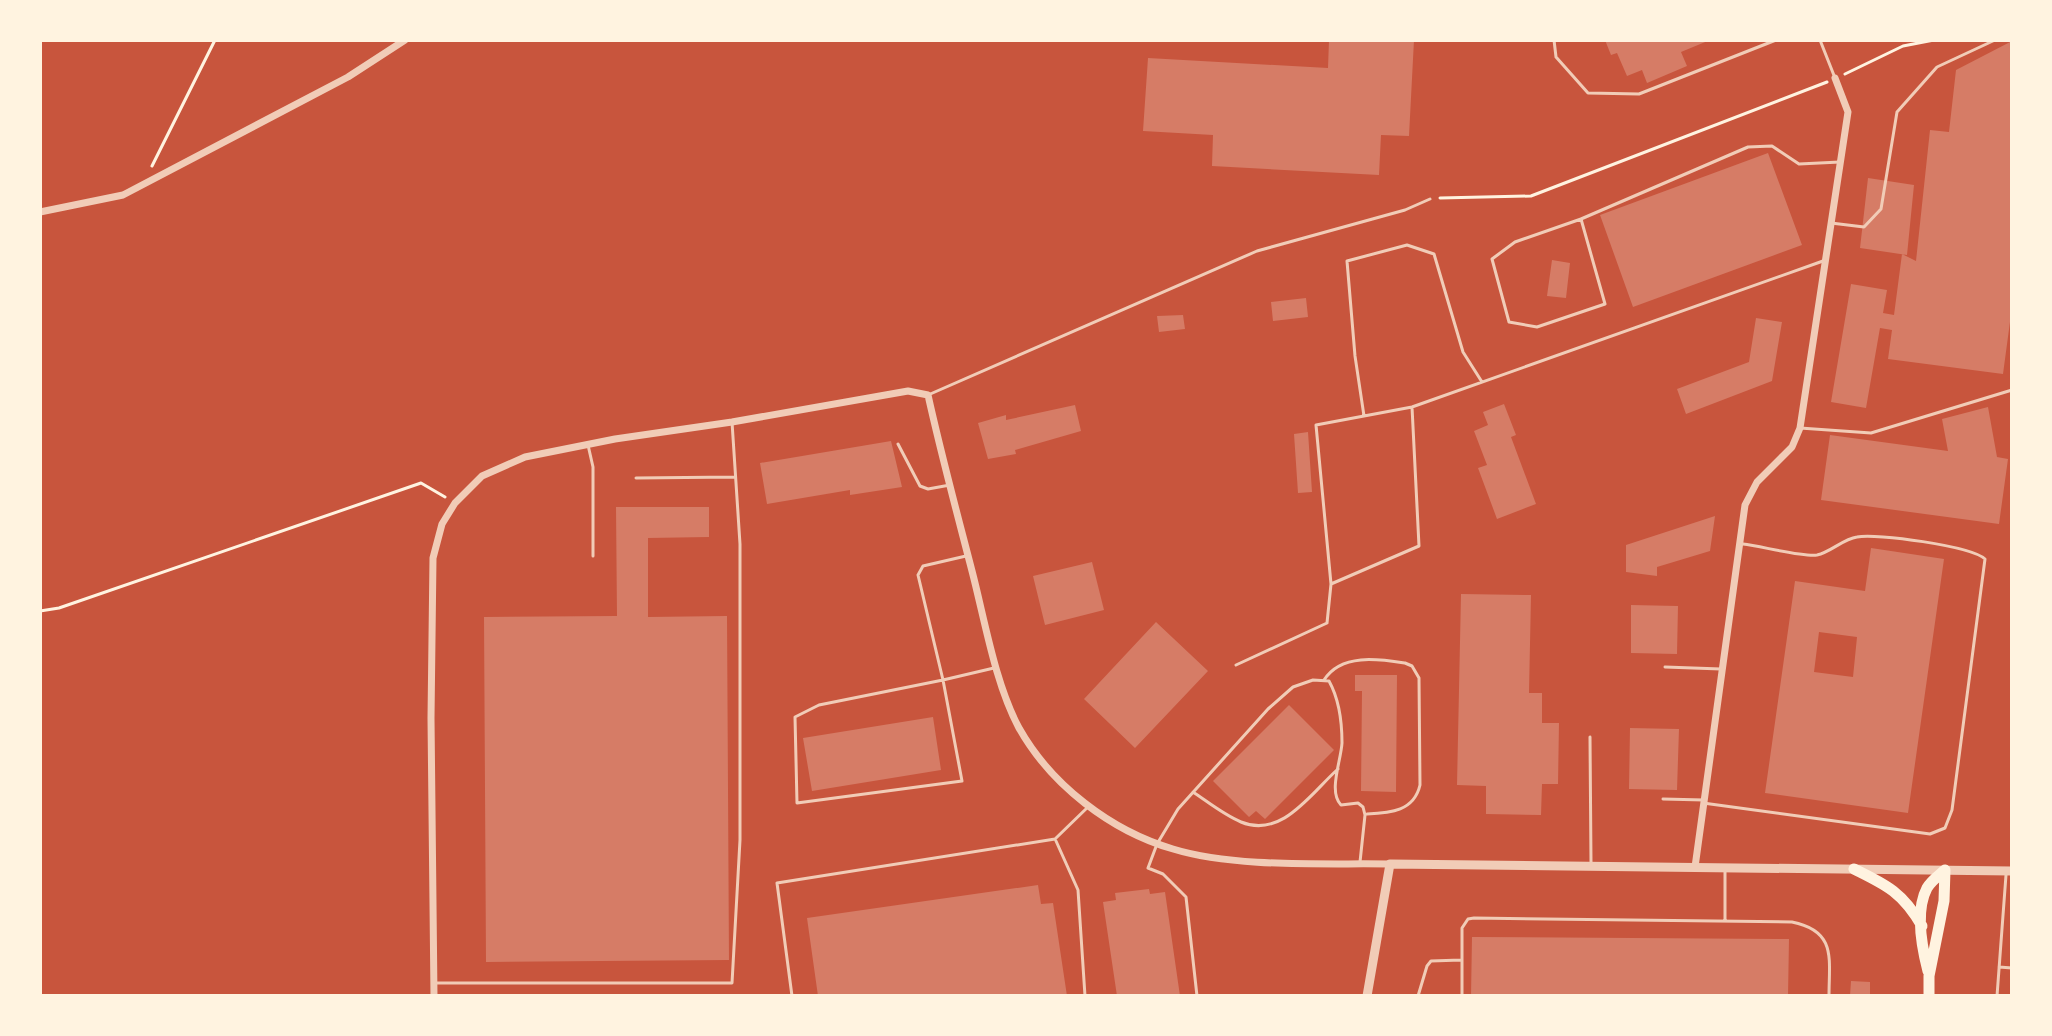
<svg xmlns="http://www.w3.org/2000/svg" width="2052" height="1036" font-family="'Titillium Web',sans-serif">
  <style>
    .building { fill: #d67c66; fill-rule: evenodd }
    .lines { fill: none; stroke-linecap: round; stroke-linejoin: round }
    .path { stroke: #fff3e0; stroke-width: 3 }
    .service { stroke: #f1ccb7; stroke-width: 3 }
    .minor { stroke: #f1ccb7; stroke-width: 7 }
    .tertiary { stroke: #f1ccb7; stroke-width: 9 }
    .trunk { stroke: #fff3e0; stroke-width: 11 }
  </style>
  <rect width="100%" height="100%" fill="#c8553d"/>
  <path class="building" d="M1329 40H1414L1409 136 1381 135 1379 175 1212 166 1213 135 1143 131 1148 58 1328 68Z
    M1605 40H1710L1681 52 1687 66 1647 83 1642 70 1627 76 1617 53 1611 55Z
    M2012 41V307L2003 374 1888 359 1892 330 1880 328 1866 408 1831 402 1851 284 1887 290 1883 313 1894 315 1902 254 1916 261 1930 130 1949 132 1956 70Z
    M1768 153 1802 245 1633 307 1600 215Z
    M1868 178 1914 185 1907 255 1860 248Z
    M1552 260 1570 263 1566 298 1547 296Z
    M1306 298 1308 317 1273 321 1271 302Z
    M1183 315 1185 329 1159 332 1157 316Z
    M1756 318 1782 322 1772 381 1686 414 1677 389 1749 362Z
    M1504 404 1516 435 1511 437 1536 504 1497 519 1478 468 1487 465 1474 431 1488 425 1483 412Z
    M1075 405 1081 431 1015 450 1016 454 988 459 978 423 1006 415V420Z
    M1988 407 1997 457 2008 459 1999 524 1821 500 1830 435 1948 451 1942 419Z
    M1308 432 1312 492 1298 493 1294 434Z
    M891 441 902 487 850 495V490L767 504 760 463Z
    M616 507H709V537L648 538V617L727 616 729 960 486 962 484 617 617 616Z
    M1715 516 1710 551 1657 567V576L1626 572V545Z
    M1871 548 1944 559 1908 813 1765 793 1795 581 1865 591ZM1819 632 1857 637 1853 677 1814 672Z
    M1092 562 1104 610 1045 625 1033 576Z
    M1461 594 1531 595 1529 693H1542V723H1559L1558 784H1542L1541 815 1486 814V786L1457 785Z
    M1631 605 1678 606 1677 654 1631 653Z
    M1156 622 1208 671 1135 748 1084 699Z
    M1355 675H1397L1396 792 1361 791 1362 691H1355Z
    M1289 705 1334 750 1265 819 1256 811 1249 817 1213 781Z
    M933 717 941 770 812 791 803 738Z
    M1630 728 1679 729 1677 790 1629 789Z
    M1038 885 1041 904 1053 903 1067 996H818L807 918Z
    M1149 889 1150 894 1165 892 1180 996H1117L1103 902 1116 900 1115 893Z
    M1472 937 1789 939 1788 996H1471Z
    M1851 981 1870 982V996H1850Z"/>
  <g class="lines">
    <path class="path" d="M1845 74 1903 46 1934 40
      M152 166 215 40
      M1440 198 1531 196 1827 82
      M40 611 59 608 421 483 445 497"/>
    <path class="service" d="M1554 40 1556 57 1588 93 1639 94 1776 40
      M1820 40 1835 78
      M1581 219 1515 242 1492 259 1509 322 1537 327 1605 304 1581 219 1748 147 1772 146 1799 164 1840 162
      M1831 223 1864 227 1881 209 1897 112 1937 67 1995 40
      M928 395 1257 251 1405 210 1430 199
      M1412 407 1419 546 1331 584 1316 425 1412 407 1823 261
      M1364 416 1355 356 1347 261 1407 245 1434 254 1463 352 1482 382
      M1800 428 1871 433 2012 390
      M898 444 920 486 928 489 950 485
      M588 445 593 467V556
      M636 478 735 477
      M966 556 923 566 918 575 943 680 819 705 795 717 797 803 962 781 943 680 994 668
      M1236 665 1327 623 1331 584
      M1665 667 1721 669
      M1324 680C1341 653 1379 659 1405 663L1412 666 1419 678 1420 785C1414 811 1391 813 1367 814
      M1590 737 1591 862
      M1193 792C1208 802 1224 815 1241 822 1282 839 1311 793 1338 769
      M1663 799 1704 800
      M1703 803 1930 834 1945 828 1952 810 1985 559C1971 546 1876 533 1857 537 1843 539 1831 552 1817 555 1801 557 1761 546 1743 544
      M1056 841 1078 890 1085 996
      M1725 871V920
      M1999 967 2012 968
      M434 983H732L740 840V544L732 422
      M792 996 777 883 1055 839 1089 806
      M1197 996 1186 897 1163 874 1148 868 1157 844 1178 809 1268 709 1293 687 1313 680 1329 681C1339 699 1342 723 1342 743 1341 761 1328 792 1341 805L1358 803 1363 807 1365 815 1360 862
      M1418 996 1427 966 1431 961 1461 960
      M1462 996V928L1468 919 1474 918 1792 922C1837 931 1829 959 1829 996
      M1997 996 2006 875"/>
    <path class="minor" d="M40 212 123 195 348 77 405 40
      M1695 867 1745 505 1757 482 1792 447 1800 428 1848 112 1835 78
      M434 996 431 718 433 558 442 524 455 503 482 476 525 457 615 439 732 422 908 391 928 395C941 454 957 513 972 571 985 621 995 683 1019 728 1051 785 1111 831 1173 849 1235 868 1324 863 1390 864"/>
    <path class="tertiary" d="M1367 996 1390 864 2012 871"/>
    <path class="trunk" d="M1854 869C1887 885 1903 893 1922 926
      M1928 971C1922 948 1915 911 1927 888 1931 881 1938 876 1945 870
      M1929 996V976L1944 901 1945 870"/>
  </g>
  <rect width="2052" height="1036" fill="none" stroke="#fff3e0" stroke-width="84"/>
</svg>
